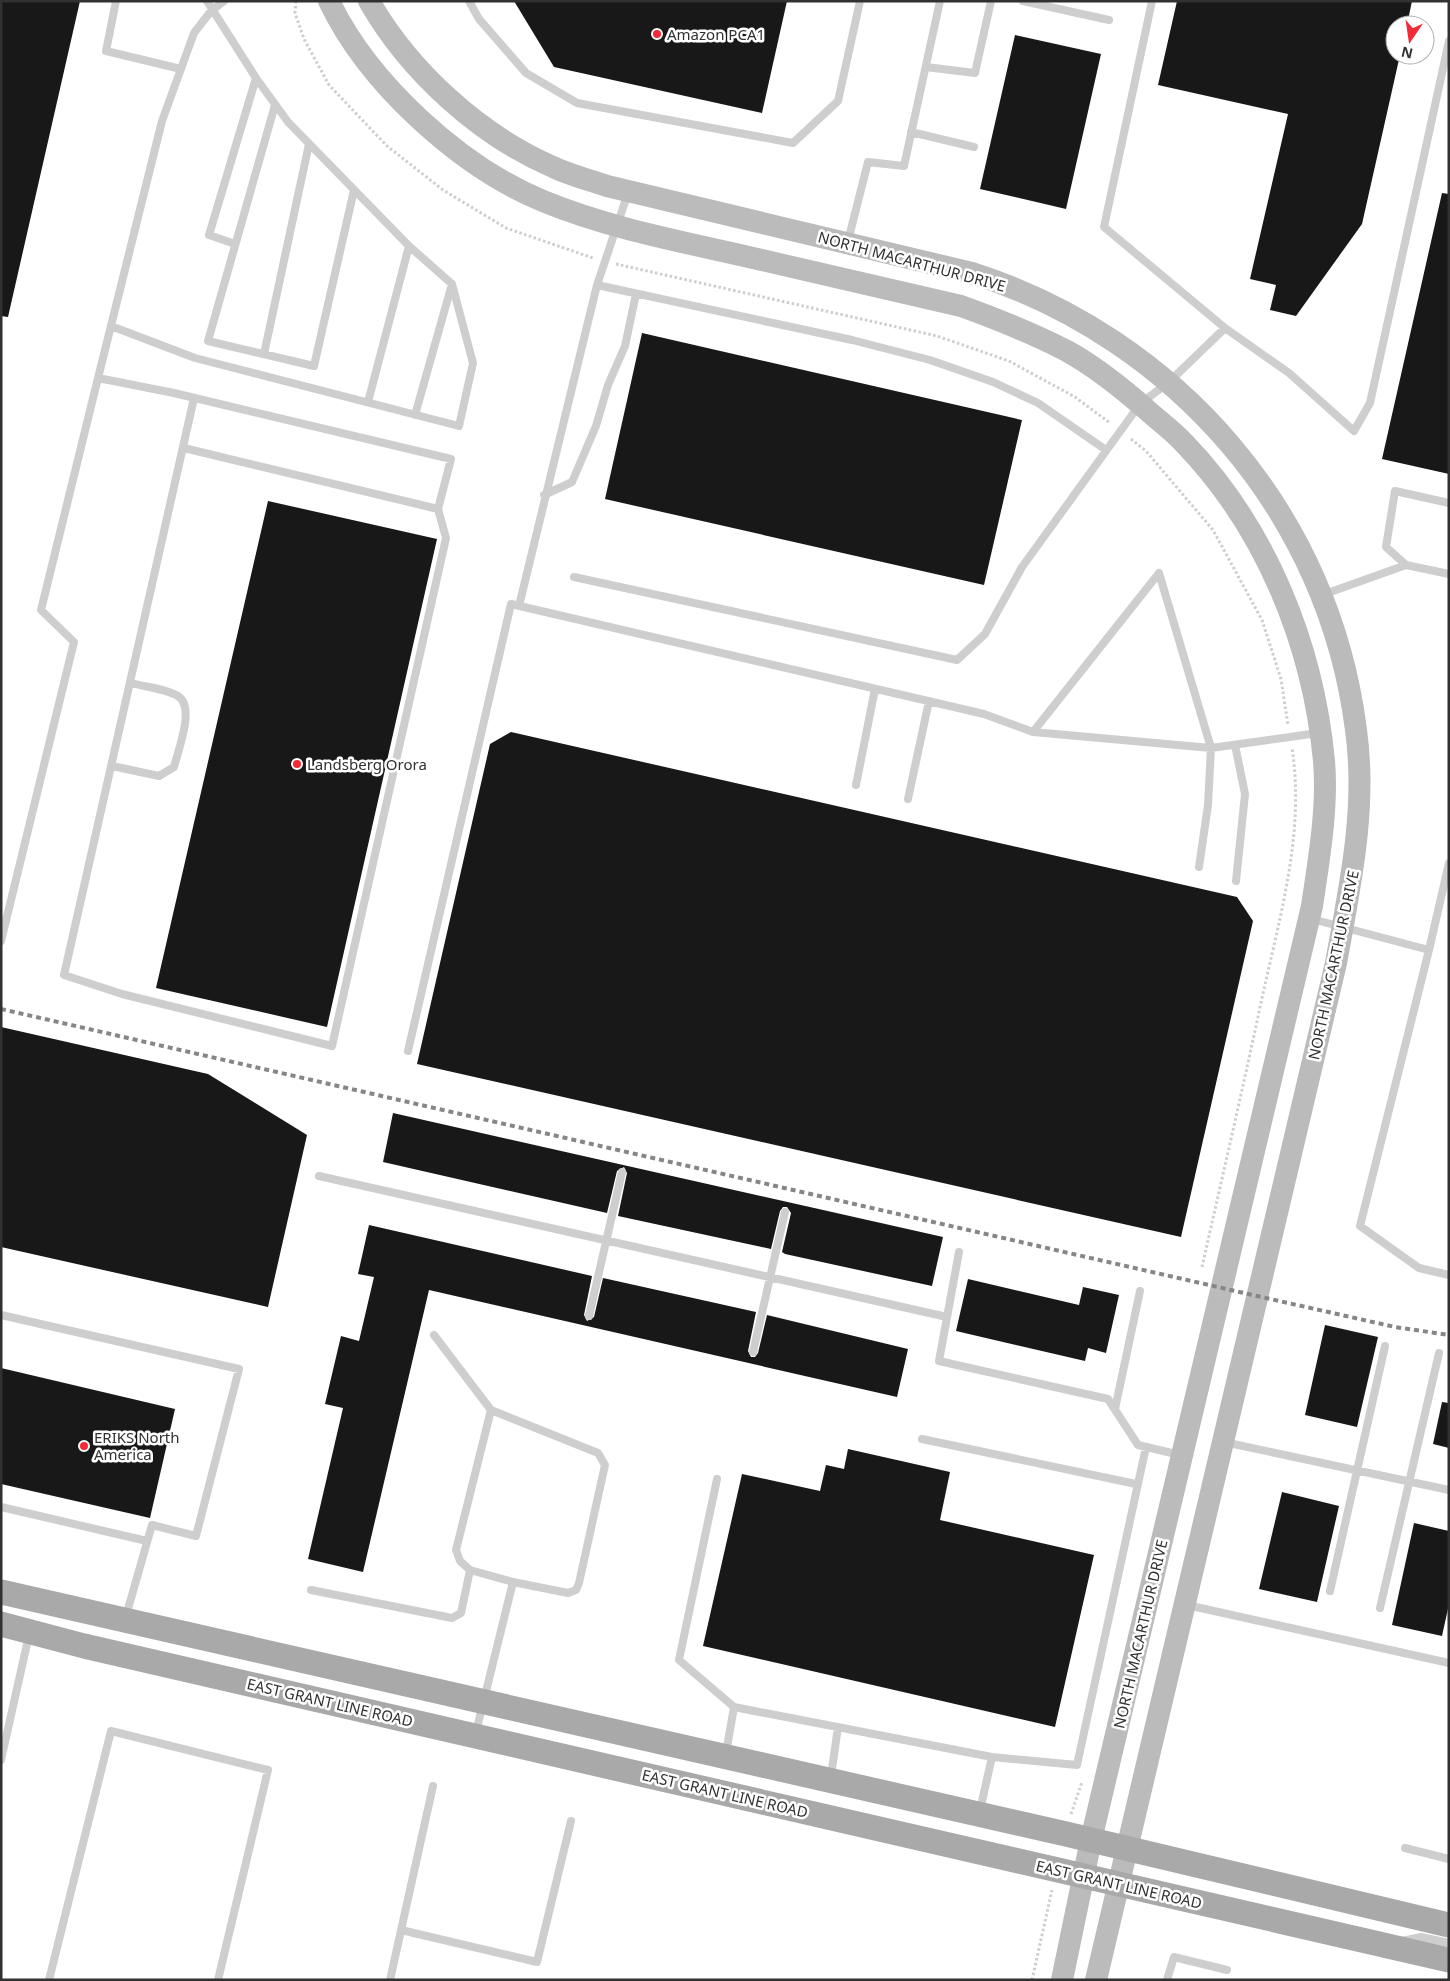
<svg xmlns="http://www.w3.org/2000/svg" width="1450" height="1981" font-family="'Noto Sans',sans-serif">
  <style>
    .building { fill: #181818 }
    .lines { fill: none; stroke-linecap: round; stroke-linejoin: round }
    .path { stroke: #cecece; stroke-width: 3; stroke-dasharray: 2.5 2.5; stroke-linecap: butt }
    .lane { stroke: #cecece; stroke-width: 8 }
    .secondary { stroke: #bbb; stroke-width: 22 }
    .primary { stroke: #a9a9a9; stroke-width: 25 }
    .rail { stroke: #868686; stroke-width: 4; stroke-dasharray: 5 4; stroke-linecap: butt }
    .poi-dot { fill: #f22937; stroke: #fff; stroke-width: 2 }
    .labels { text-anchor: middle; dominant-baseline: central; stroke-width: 5; stroke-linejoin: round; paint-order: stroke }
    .poi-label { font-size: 15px; fill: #313131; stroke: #fff; text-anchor: start }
    .street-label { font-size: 15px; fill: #313131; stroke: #fff }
  </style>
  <rect width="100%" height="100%" fill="#fff"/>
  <path class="building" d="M1 1H80L8 317 1 316Z
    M514 1H787L762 113 554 67Z
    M1177 1H1412L1407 25H1395V55H1400L1362 224 1296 316 1270 310 1276 285 1250 279 1288 114 1158 85Z
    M1015 35 1101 54 1066 209 980 189Z
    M1442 193 1449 194V474L1382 459Z
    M642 333 1022 420 984 585 605 499Z
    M268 501 437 539 327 1027 156 988Z
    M511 732 1237 897 1253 921 1181 1237 417 1064 490 744Z
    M1 1027 208 1074 307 1135 268 1307 1 1247Z
    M393 1113 943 1237 932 1286 785 1254 782 1252 791 1213 787 1207H783L780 1211 771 1249 618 1216 627 1173 624 1167 617 1171 607 1213 383 1162Z
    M369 1225 592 1276 584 1315 587 1321 594 1317 603 1278 756 1312 748 1351 751 1357H755L758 1353 767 1315 908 1349 897 1397 429 1290 363 1572 308 1559 343 1408 325 1404 341 1336 359 1341 374 1277 358 1274Z
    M968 1279 1079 1305 1083 1287 1119 1295 1106 1353 1088 1348 1085 1361 956 1331Z
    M1325 1325 1378 1337 1357 1427 1305 1415Z
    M1 1368 175 1409 150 1518 1 1484Z
    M1442 1402 1449 1403V1448L1433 1444Z
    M848 1449 950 1472 940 1520 1094 1555 1055 1727 703 1646 742 1474 820 1491 826 1465 844 1469Z
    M1282 1492 1339 1506 1317 1602 1259 1589Z
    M1414 1523 1449 1531V1604L1442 1636 1392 1625Z"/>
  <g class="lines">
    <path class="path" d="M296 1 295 13 304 39 329 85 387 146 443 190 506 228 593 258
      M616 264 937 336 1009 361 1075 397 1110 423
      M1131 439 1146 451 1213 530 1262 620 1281 679 1288 725
      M1202 1267C1222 1178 1243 1088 1262 998 1280 916 1305 832 1292 748
      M1071 1814 1082 1782
      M1032 1980 1052 1890"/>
    <path class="lane" d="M116 1 106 51 181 69
      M207 1 256 78 288 122 409 246
      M469 1 479 19 526 73 577 103 793 143 838 101 860 1
      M1023 1 1109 20
      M1152 1 1104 227 1225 328
      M926 67 975 73 991 1
      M275 105 208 341 314 366 354 190
      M911 132 974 147
      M848 241 868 162 904 166 940 1
      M235 244 209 235 256 78
      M597 285 852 340 930 360 993 382 1038 403 1106 450
      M111 326 195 358 459 426 473 363 452 284
      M264 354 309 144
      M194 398 64 975 122 994 332 1046 446 538 438 509 451 459 174 393 98 378 162 121 194 33 211 11 224 1
      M368 402 409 246 452 284 415 415
      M184 448 438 509
      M544 495 572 482 596 426 608 385 625 346 636 294
      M1406 565 1386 547 1395 491 1449 503
      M574 577 957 660 985 634 1022 567 1140 404 1169 382 1225 328 1289 373 1354 431 1370 403 1449 41
      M1322 595 1406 565 1449 574
      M519 606 597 285 628 193
      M1033 732 1211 748 1208 805 1199 867
      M1235 745 1245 794 1236 881
      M112 766 159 776 174 767C178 750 197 704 176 695 163 688 145 687 131 683
      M856 785 875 689
      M908 799 929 701
      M1312 919 1429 950 1449 863
      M1 941 74 642 41 610 98 378
      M1429 950 1360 1226 1419 1268 1449 1275
      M408 1051 511 604 984 714 1033 732 1159 573 1211 748 1318 733
      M319 1176 947 1317
      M959 1252 939 1361 1108 1399 1138 1445 1180 1455
      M1 1315 239 1369 196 1536 152 1525 126 1616
      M589 1316 622 1172
      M434 1335 491 1410 598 1453 605 1465 579 1583 576 1590 568 1593 513 1582 470 1570 460 1561 456 1550 491 1410
      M753 1352 785 1212
      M1115 1409 1140 1291
      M922 1439 1136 1484
      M1224 1442 1449 1490
      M717 1479 679 1660 734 1707 992 1757 980 1810
      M1 1507 147 1541
      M311 1590 452 1618 461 1613 470 1570
      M1330 1591 1385 1346
      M1187 1605 1449 1663
      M1380 1608 1439 1353
      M476 1732 513 1582
      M726 1753 734 1707
      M992 1757 1077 1765 1146 1447
      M1 1760 29 1635
      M831 1776 838 1727
      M1405 1848 1449 1859
      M401 1930 537 1962 571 1821
      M1402 1941 1421 1937 1449 1943
      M49 1980 111 1731 268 1770 218 1980
      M390 1980 433 1786
      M1167 1980 1174 1957 1227 1970"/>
    <path class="secondary" d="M329 1C368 83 460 167 543 201 606 227 674 240 740 255 813 272 887 289 961 306 997 319 1032 333 1067 351 1096 367 1122 388 1147 410 1159 421 1173 431 1184 443 1266 528 1313 644 1324 761 1328 807 1319 859 1312 906L1091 1840 1062 1980
      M369 1C409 71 479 135 553 167 570 175 589 180 607 186L972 273C1177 339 1329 514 1356 730 1367 808 1350 886 1336 963L1096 1980"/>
    <path class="primary" d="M1 1592 1066 1834 1449 1925
      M1 1624 84 1646 1449 1960"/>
    <path class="rail" d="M1 1009 1257 1296 1395 1327 1449 1335"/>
  </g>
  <g class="poi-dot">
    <circle cx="657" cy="34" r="5"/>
    <circle cx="297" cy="764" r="5"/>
    <circle cx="84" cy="1446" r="5"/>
  </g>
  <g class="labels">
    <g class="poi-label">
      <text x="667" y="34">Amazon PCA1</text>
      <text x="307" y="764">Landsberg Orora</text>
      <text x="94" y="1437">ERIKS North<tspan x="94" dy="17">America</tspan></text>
    </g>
    <g class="street-label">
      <text transform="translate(912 261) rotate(15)">NORTH MACARTHUR DRIVE</text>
      <text transform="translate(1333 965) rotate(-78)">NORTH MACARTHUR DRIVE</text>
      <text transform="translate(1140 1634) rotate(-77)">NORTH MACARTHUR DRIVE</text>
      <text transform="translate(330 1702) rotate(13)">EAST GRANT LINE ROAD</text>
      <text transform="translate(725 1793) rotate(13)">EAST GRANT LINE ROAD</text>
      <text transform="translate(1119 1884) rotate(13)">EAST GRANT LINE ROAD</text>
    </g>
  </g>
  <rect width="1450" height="1981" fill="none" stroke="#313131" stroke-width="5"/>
  <g transform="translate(1410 40) rotate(193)"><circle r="24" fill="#ffffff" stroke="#adadad"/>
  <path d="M0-4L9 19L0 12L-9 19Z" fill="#f22937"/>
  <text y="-8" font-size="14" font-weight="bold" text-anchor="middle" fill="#313131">N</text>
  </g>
</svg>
